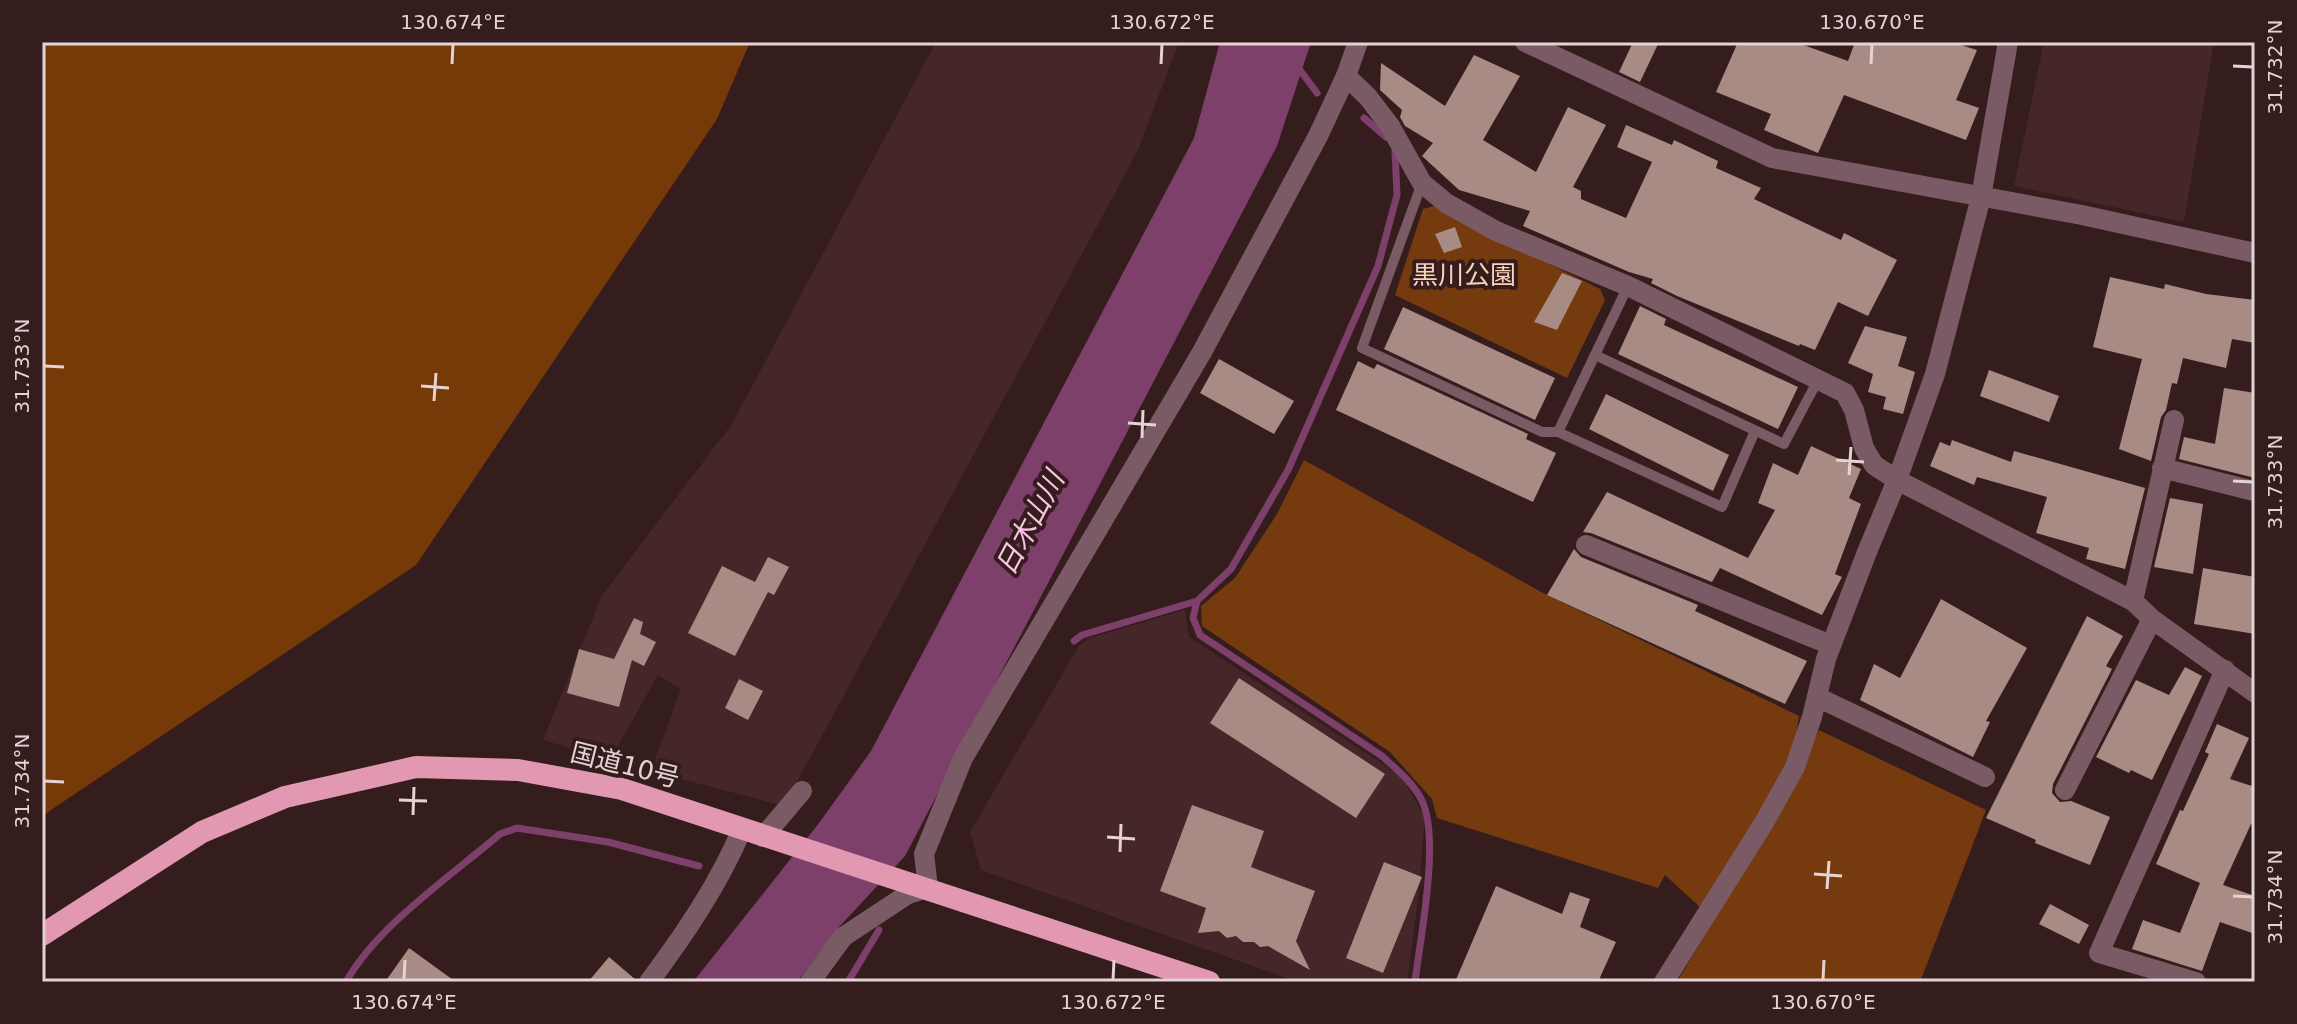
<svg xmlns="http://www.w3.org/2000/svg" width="2297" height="1024" font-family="'DejaVu Sans','Noto Sans JP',sans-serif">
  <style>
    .built { fill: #452729 }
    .green { fill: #753b0e }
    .forest { fill: #763a09 }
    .water { fill: #7d406a }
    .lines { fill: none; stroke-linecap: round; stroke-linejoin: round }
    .stream { stroke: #7d406a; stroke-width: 7 }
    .building { fill: #a88b84 }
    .service { stroke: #7a5a64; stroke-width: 10 }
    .minor { stroke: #7a5a64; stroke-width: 20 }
    .tertiary { stroke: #7a5a64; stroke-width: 20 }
    .trunk { stroke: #e198b0; stroke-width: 22 }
    .ticks { fill: none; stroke: #e4d3d4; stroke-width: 3 }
    .labels { text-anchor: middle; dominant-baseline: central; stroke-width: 8; stroke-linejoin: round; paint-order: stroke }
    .park-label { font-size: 26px; fill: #f8d2bb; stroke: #351d1e }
    .street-label { font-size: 26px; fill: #e4d3d4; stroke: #351d1e }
    .water-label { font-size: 28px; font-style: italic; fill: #fbc3e7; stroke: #351d1e }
    .neatline { fill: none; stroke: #e4d3d4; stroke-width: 3 }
    .ticks-label { font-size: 20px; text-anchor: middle; fill: #e4d3d4 }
  </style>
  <rect width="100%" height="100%" fill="#351d1e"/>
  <path class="built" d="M936 42H1179L1138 150 784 806 651 771 681 689 658 675 610 760 543 740 602 596 732 424Z
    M2044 42H2214L2184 222 2014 186Z
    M1185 610 1189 637 1401 776 1425 818 1418 899 1407 982H1298L981 870 970 832 1079 646 1089 638Z"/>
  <path class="green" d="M1438 205 1450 215 1600 289 1605 300 1567 378 1395 295 1423 209Z
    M1304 460 1543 593 1799 716 1796 737 1785 771 1701 908 1665 875 1658 888 1437 818 1432 799 1390 752 1202 626 1201 606 1235 578 1277 514Z
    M1819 730 1986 810 1920 982H1677L1791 791Z"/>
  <path class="forest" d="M42 42H750L717 119 416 565 42 816Z"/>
  <path class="water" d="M1220 42H1311L1277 146 905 856 840 926 797 982H693L819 823 871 751 1194 138Z"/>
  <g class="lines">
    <path class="stream" d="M1297 66 1317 93
      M1364 118 1386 137
      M1197 601 1193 618 1200 635 1382 756C1396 769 1411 781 1420 797 1442 833 1420 938 1415 982
      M1074 641 1082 635 1197 601 1231 569 1288 470 1378 266 1397 195 1395 151
      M346 982C377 926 451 876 500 834L517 828 608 842 699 866
      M848 982 879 930"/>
  </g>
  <path class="building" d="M1633 42H1659L1640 82 1619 72Z
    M1738 42H1795L1848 61 1855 42H1951L1977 50 1956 100 1979 108 1966 140 1844 95 1818 153 1764 130 1771 114 1716 92Z
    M1474 55 1520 76 1483 140 1536 172 1568 107 1606 125 1573 187 1581 191V199L1626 218 1652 162 1617 147 1626 125 1672 145 1674 140 1718 161 1716 168 1761 188 1754 199 1841 240 1844 233 1897 260 1868 316 1838 302 1815 350 1800 344 1799 346 1677 296 1651 283 1653 279 1629 272 1523 226 1530 211 1459 190 1422 156 1433 143 1405 126 1400 117 1402 110 1380 90 1381 63 1445 106Z
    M1455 227 1462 247 1444 253 1435 234Z
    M1562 273 1582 281 1557 330 1534 322Z
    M2110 277 2164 289 2165 284 2206 294 2255 300V343L2232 339 2226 368 2183 358 2177 384 2172 383 2166 410 2161 417 2151 461 2119 449 2142 359 2093 347Z
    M1640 306 1666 319 1664 325 1798 387 1778 429 1618 354Z
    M1403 307 1555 378 1535 420 1384 349Z
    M1865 326 1907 337 1898 366 1915 372 1903 414 1883 409 1886 397 1868 392 1873 374 1848 363Z
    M1219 359 1294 401 1274 434 1200 393Z
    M1358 361 1374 369 1377 364 1528 434 1526 439 1556 453 1533 502 1336 410Z
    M1989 370 2059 396 2049 422 1980 396Z
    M2224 388 2255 393V478L2179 459 2184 437 2215 444Z
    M1606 394 1729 455 1713 491 1589 429Z
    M1952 440 2011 462 2014 451 2145 488 2125 569 2086 559 2089 548 2036 533 2047 497 1977 477 1974 485 1930 466 1940 442 1950 446Z
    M1811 446 1861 469 1849 498 1861 504 1835 574 1842 577 1822 615 1720 568 1712 582 1591 533 1583 532 1607 492 1748 558 1775 510 1758 503 1773 463 1798 475Z
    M2170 498 2203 504 2193 574 2154 567Z
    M1574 549 1581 557 1698 605 1695 611 1807 661 1785 704 1547 595Z
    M768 557 789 567 774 595 768 592 735 656 688 633 722 566 755 582Z
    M2203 568 2255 577V634L2194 624Z
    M1941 599 2027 648 1986 721 1990 722 1973 757 1860 700 1874 664 1900 678Z
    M2087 616 2123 636 2106 666 2112 669 2053 784 2052 793 2060 802 2071 801 2110 817 2090 865 2035 843 2036 840 1986 818Z
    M634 618 643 622 640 634 656 642 644 666 632 660 619 707 567 693 579 649 614 659Z
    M2185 667 2202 676 2152 780 2131 770 2129 773 2096 757 2136 680 2169 695Z
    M1239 678 1385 774 1356 818 1210 723Z
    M739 679 763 691 748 720 725 708Z
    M2217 724 2249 738 2230 779 2255 787V825L2251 824 2223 885 2255 896V934L2220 922 2202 971 2132 949 2143 920 2180 933 2200 883 2156 864 2180 810 2183 811 2209 754 2205 752Z
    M1192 805 1264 831 1251 867 1315 891 1296 941 1310 970 1268 946 1260 947 1254 942H1243L1236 936 1227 938 1219 931 1198 933 1206 908 1160 891Z
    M1384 862 1422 877 1383 973 1346 958Z
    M1496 886 1562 914 1570 892 1590 899 1580 927 1616 942 1598 982H1455Z
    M2050 904 2089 925 2079 944 2039 924Z
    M409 948 456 982H385Z
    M609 957 636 980V982H588Z"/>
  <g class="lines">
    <path class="service" d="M1422 183 1362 348 1542 432H1558L1628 286
      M1595 355 1784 444 1819 378
      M1558 432 1722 507 1755 431"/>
    <path class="minor" d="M1346 76 1368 97 1390 126 1422 183 1446 203 1496 231 1628 286 1845 393 1854 410 1864 448 1874 465 1897 480 2133 601 2152 619 2255 693
      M2162 468 2254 491
      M1586 545 1831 645
      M2133 601 2174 420
      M1817 697 1985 777
      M2065 790 2152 619
      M763 837 802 791
      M649 982C684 935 719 884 742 829
      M810 982 843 937 908 894 928 888
      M1664 982 1765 821 1795 767 1812 717 1826 659 1867 552 1897 480 1935 374 1981 197 2008 42
      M2196 982 2099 953 2225 670"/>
    <path class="tertiary" d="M1525 42 1772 158 2082 215 2255 253
      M928 888 924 854 963 758 1202 352 1318 136 1346 76 1358 42"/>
    <path class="trunk" d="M42 935 202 832 285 797 416 767 518 770 622 789 1209 982"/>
  </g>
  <path class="ticks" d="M452 64 453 44M1161 64 1162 44M1871 64 1872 44M2233 66 2253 67M44 366 64 367M421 386 449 388M434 401 436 373M1128 423 1156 425M1142 438 1143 410M1836 460 1864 462M1849 475 1851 447M2233 481 2253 482M44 781 64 782M399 800 427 801M413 815 414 787M1107 837 1135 839M1120 852 1121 824M1814 874 1842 876M1827 889 1829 861M2233 896 2253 897M404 980 405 960M1113 980 1114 960M1823 980 1824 960"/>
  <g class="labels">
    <g class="park-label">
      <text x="1464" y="275">黒川公園</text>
    </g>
    <g class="street-label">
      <text transform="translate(625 765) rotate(14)">国道10号</text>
    </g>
    <g class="water-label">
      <text transform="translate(1030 523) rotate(-62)">日木山川</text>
    </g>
  </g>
  <rect width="2297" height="1024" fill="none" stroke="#351d1e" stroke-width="88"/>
  <rect x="44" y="44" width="2209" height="936" class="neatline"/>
  <g class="ticks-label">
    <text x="453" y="29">130.674°E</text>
    <text x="1162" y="29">130.672°E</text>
    <text x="1872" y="29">130.670°E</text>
    <text transform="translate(2275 67) rotate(-90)" y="7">31.732°N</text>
    <text transform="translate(22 366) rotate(-90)" y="7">31.733°N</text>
    <text transform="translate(2275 482) rotate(-90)" y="7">31.733°N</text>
    <text transform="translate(22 781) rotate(-90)" y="7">31.734°N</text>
    <text transform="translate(2275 897) rotate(-90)" y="7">31.734°N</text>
    <text x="404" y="1009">130.674°E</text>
    <text x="1113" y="1009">130.672°E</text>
    <text x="1823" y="1009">130.670°E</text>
  </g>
</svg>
